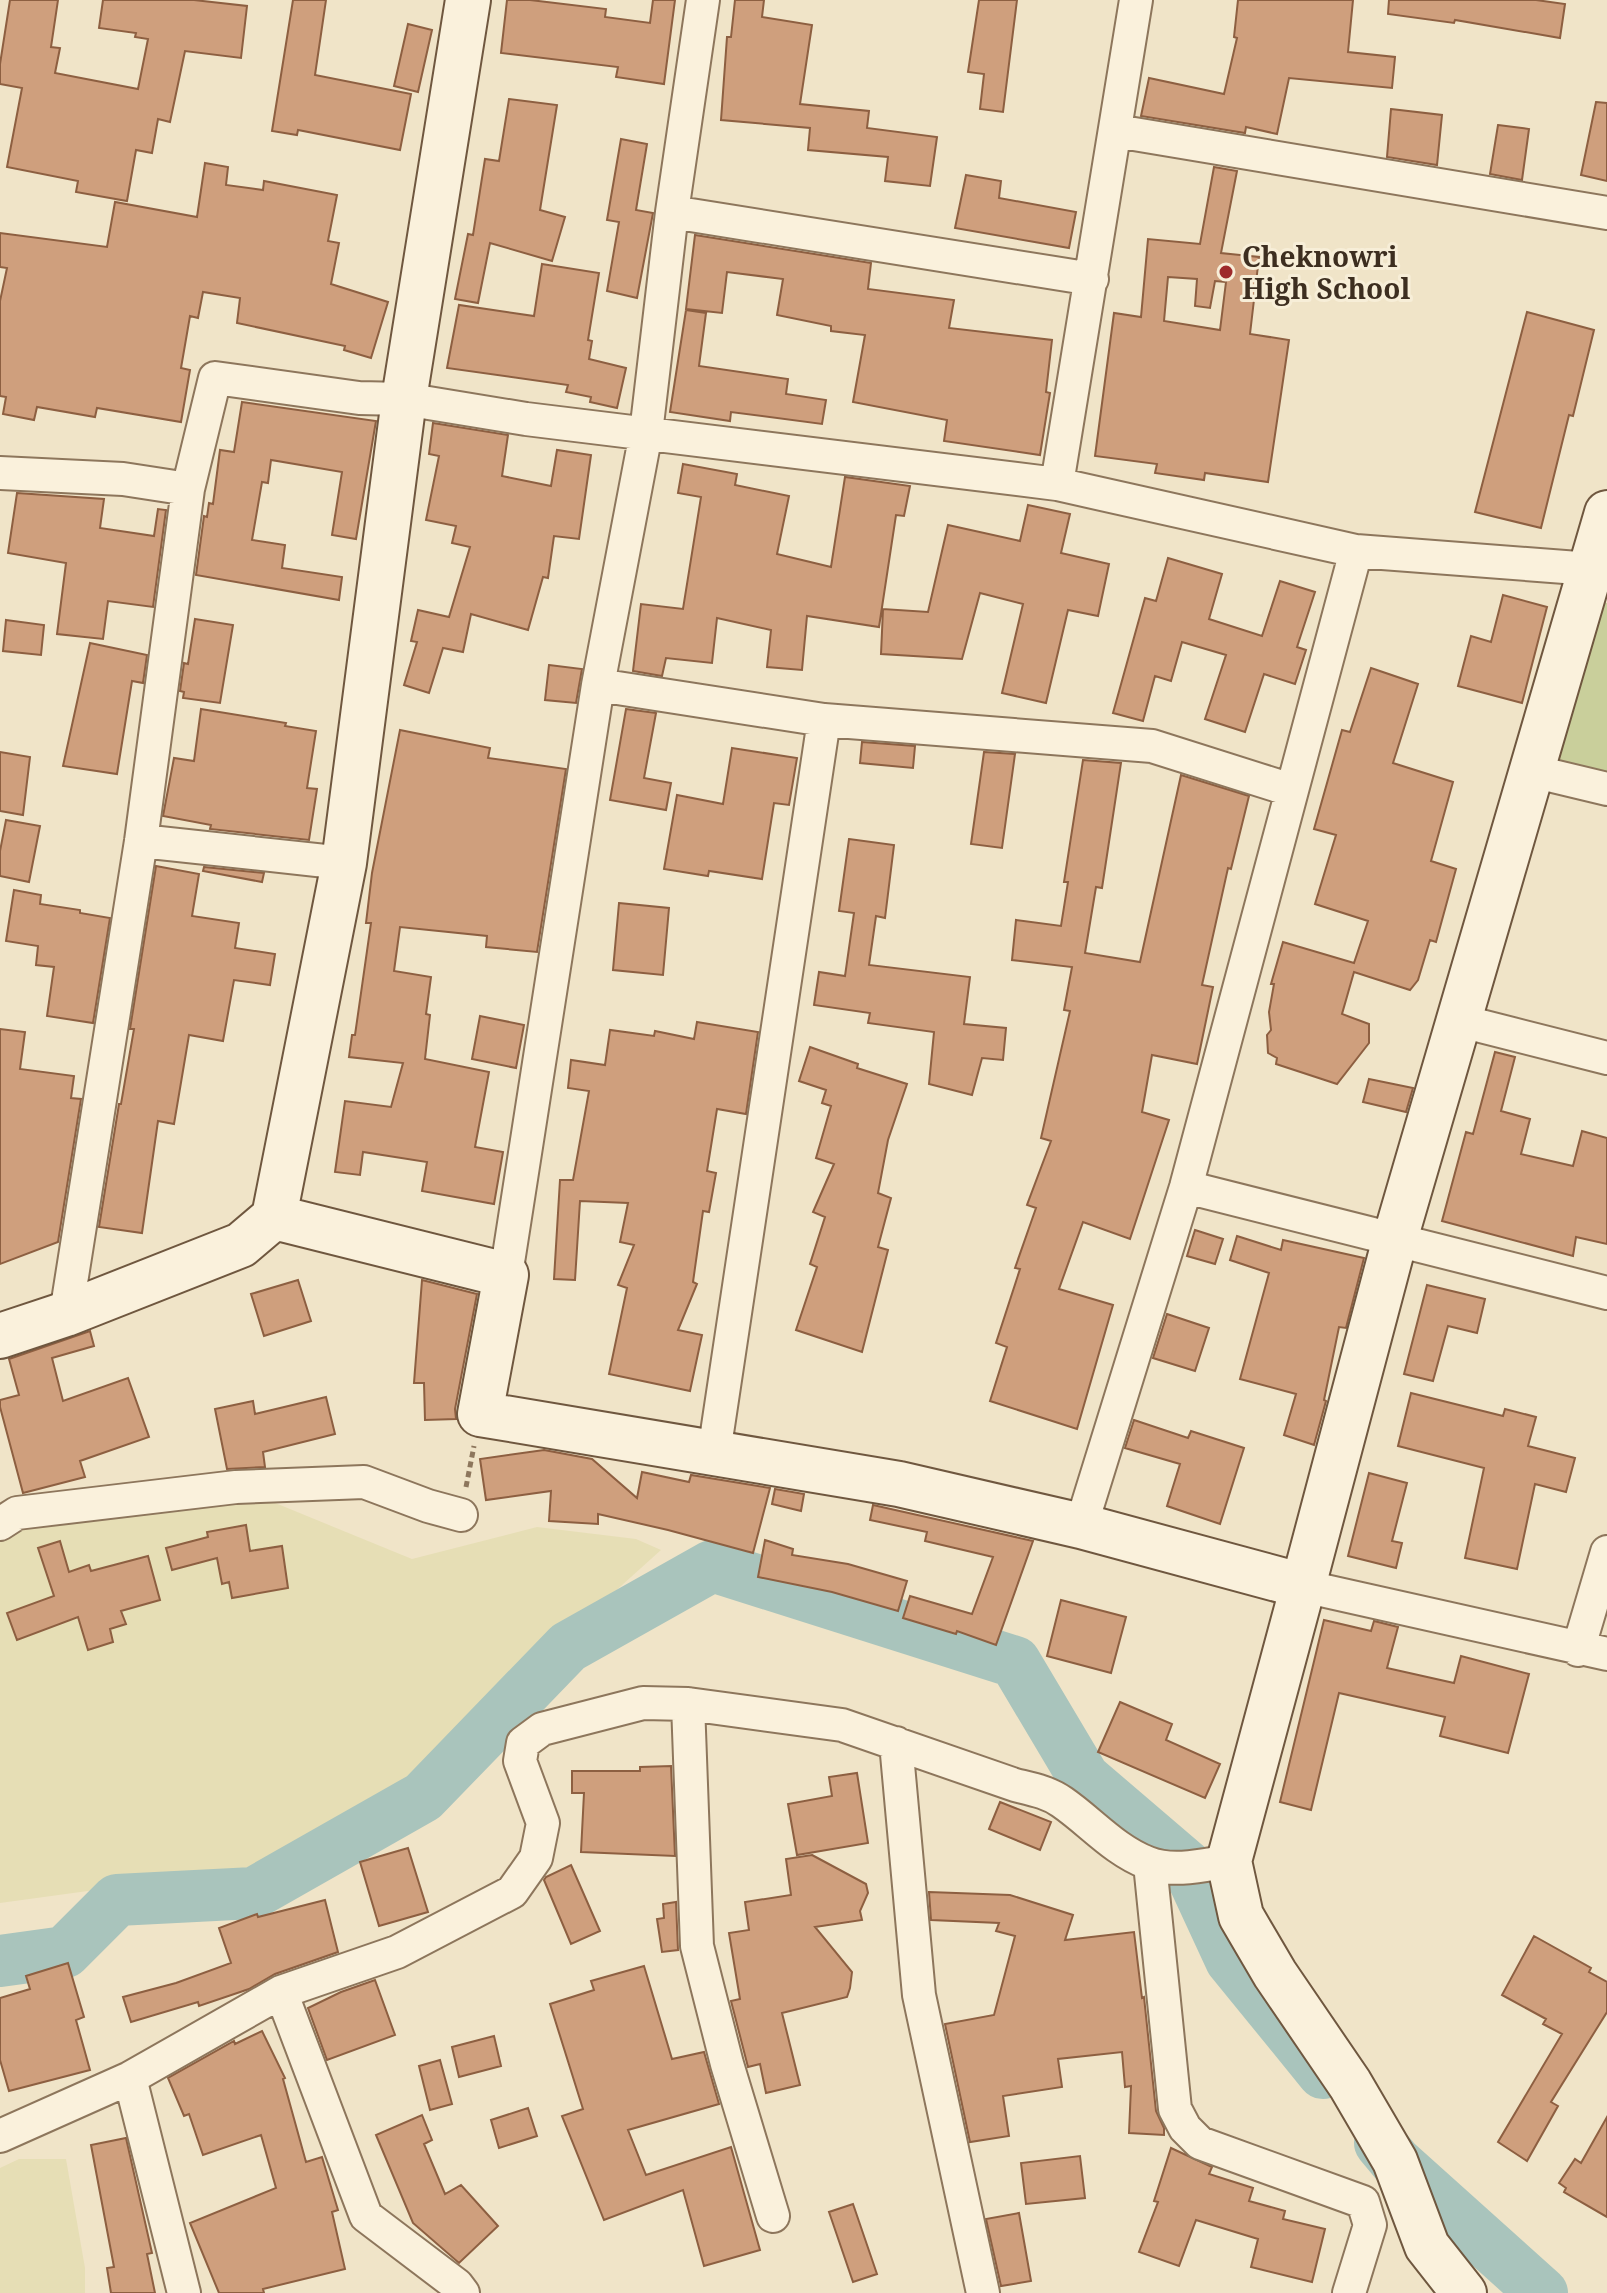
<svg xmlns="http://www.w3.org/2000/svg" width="1607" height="2293" font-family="'Noto Serif',serif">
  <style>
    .farmland { fill: #e6deb5 }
    .green { fill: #c9cf9b }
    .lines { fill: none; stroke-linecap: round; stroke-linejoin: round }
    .river { stroke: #a9c4bc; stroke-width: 52 }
    .building { fill: #cf9f7d; stroke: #8d5f41; stroke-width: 2; fill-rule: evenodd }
    .street-casing { stroke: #8d765c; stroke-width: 36 }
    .secondary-casing { stroke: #6f573f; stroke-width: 48 }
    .path { stroke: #8d765c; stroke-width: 5; stroke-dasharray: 6 4; stroke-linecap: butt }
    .street { stroke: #faf1dc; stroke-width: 32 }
    .secondary { stroke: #faf1dc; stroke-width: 44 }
    .poi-dot { fill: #9e2a2b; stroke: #f7eed8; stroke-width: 3 }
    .labels { text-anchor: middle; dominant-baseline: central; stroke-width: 6; stroke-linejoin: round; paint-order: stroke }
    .poi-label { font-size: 28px; font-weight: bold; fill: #3d2e20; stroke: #f7eed8; text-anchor: start }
  </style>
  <rect width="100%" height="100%" fill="#f0e4c8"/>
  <path class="farmland" d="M236 1487 412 1559 537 1527 636 1539 661 1550 571 1631 423 1797 254 1893 139 1884 0 1903V1540L16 1530Z
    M19 2159H66L85 2268V2293H0V2168Z"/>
  <path class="green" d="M1602 602 1607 603V782L1550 769Z"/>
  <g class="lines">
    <path class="river" d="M0 1961 65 1952 117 1900 254 1893 423 1797 568 1647 712 1566 1015 1662 1084 1778 1188 1867 1231 1960 1323 2073
      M1380 2143 1395 2161 1542 2293"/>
  </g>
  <path class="building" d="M10 0H58L51 47 60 48 55 73 138 89 148 39 135 37 136 33 99 28 103 0H194L247 6 241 58 185 51 170 122 158 119 152 153 136 150 127 201 76 192 78 181 7 167 22 88 0 84V64Z
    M293 0H326L315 75 411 94 400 150 298 130 297 135 272 131Z
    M507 0H530L606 9 605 17 650 23 653 0H675L664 84 616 77 618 67 501 53Z
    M735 0H764L762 17 812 25 800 104 869 111 867 128 937 137 930 186 885 181 888 157 808 150 810 128 721 120 727 37H731Z
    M979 0H1017L1003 112 980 109 984 74 968 72Z
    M1238 0H1353L1348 52 1395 57 1392 88 1289 78 1277 134 1246 127 1245 133 1141 116 1149 78 1224 94 1237 38 1234 37Z
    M1389 0H1536L1565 4 1560 38 1455 20 1454 23 1388 14Z
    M408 24 432 30 418 92 394 86Z
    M509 99 557 105 540 210 565 217 552 261 490 243 478 303 455 299 468 234 473 235 485 159 499 161Z
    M1596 102 1607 103V181L1581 175Z
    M1391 109 1442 115 1437 165 1387 157Z
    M1498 125 1529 129 1522 180 1490 174Z
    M621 139 647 144 636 210 653 213 637 298 607 291 619 222 607 220Z
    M205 163 228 167 226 185 263 190 264 181 337 195 328 241 339 243 331 284 388 302 371 358 344 350 345 346 237 323 240 298 203 292 198 318 190 316 181 368 190 370 181 422 97 408 95 417 37 407 34 420 3 414 6 397 0 396V301L7 268 0 267V233L107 247 115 202 197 217Z
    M1214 167 1237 171 1221 253 1259 257 1250 334 1289 340 1268 482 1205 473 1204 480 1155 473 1157 464 1095 456 1114 313 1141 317 1148 239 1200 244ZM1168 277 1197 279 1195 306 1210 308 1215 281 1226 282 1220 330 1164 321Z
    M966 175 1001 181 999 198 1076 212 1069 248 955 228Z
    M695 235 871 263 868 289 954 300 949 328 1052 340 1046 392 1050 393 1040 455 944 441 947 420 853 402 865 335 831 331V326L777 315 783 279 727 272 722 313 686 309Z
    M542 264 599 273 588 340 592 341 589 359 626 368 617 408 590 402 591 397 566 392 568 385 447 368 459 305 534 316Z
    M686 310 706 313 699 366 788 379 786 394 826 400 822 424 731 412 730 421 670 412Z
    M1527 312 1594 330 1573 416 1569 415 1541 528 1475 512Z
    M242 402 376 421 356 539 332 535 342 472 271 460 268 483 262 482 252 540 285 545 282 568 342 577 339 600 196 575 204 516 207 517 209 503 213 504 220 450 234 452Z
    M433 423 508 435 502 476 551 486 557 450 591 455 579 539 554 536 548 578 543 577 528 630 471 614 463 652 443 648 429 693 404 685 417 642 411 641 418 610 449 617 470 547 452 543 456 526 426 520 439 456 429 454Z
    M683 464 737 474 735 485 789 496 777 554 831 567 845 477 910 486 904 516 896 515 879 627 807 616 802 670 767 667 771 630 717 618 712 663 666 658 662 676 633 671 641 604 683 609 701 497 678 493Z
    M17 493 104 499 100 528 154 536 158 509 166 510 153 607 108 601 103 639 57 634 66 563 8 553Z
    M1028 505 1070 514 1061 553 1109 564 1098 616 1068 610 1046 703 1002 693 1023 604 980 593 962 659 881 654 883 609 928 612 948 525 1020 541Z
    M1168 558 1222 574 1209 619 1262 636 1280 581 1315 592 1297 647 1306 650 1295 684 1264 674 1245 732 1205 719 1226 655 1182 642 1171 681 1155 676 1143 721 1113 713 1145 598 1156 601Z
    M1503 595 1547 607 1522 703 1458 686 1471 636 1491 642Z
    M195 619 233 625 220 703 183 698 184 692 180 691 184 663 188 664Z
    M6 620 44 625 41 655 3 651Z
    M90 643 147 655 143 683 132 681 117 774 63 766Z
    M549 665 582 669 576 703 545 700Z
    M1371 668 1418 684 1393 763 1453 782 1431 861 1456 869 1436 942 1430 940 1418 980 1410 990 1354 972 1342 1014 1369 1024V1043L1337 1084 1276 1064 1277 1058 1268 1053 1267 1035 1271 1030 1269 1012 1274 984H1271L1283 942 1354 963 1368 921 1315 904 1336 835 1314 829 1342 730 1350 732Z
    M201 709 286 723 285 726 316 731 307 788 317 789 309 840 210 829 211 825 163 816 174 758 194 761Z
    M626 709 656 713 644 778 671 783 666 810 610 800Z
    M400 730 490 748 488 758 566 769 537 952 486 947 487 936 400 927 394 971 431 977 426 1014 430 1015 425 1059 489 1072 475 1147 503 1152 494 1204 422 1191 427 1162 363 1152 360 1175 335 1172 345 1101 391 1107 403 1063 349 1057 352 1035H355L371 923H366L372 873Z
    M862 742 915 746 913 768 860 763Z
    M732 748 797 758 789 805 774 803 762 879 709 871 708 876 664 869 677 795 723 804Z
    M0 752 30 757 23 815 0 811Z
    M984 752 1015 754 1002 848 971 844Z
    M1083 760 1121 763 1102 888 1096 887 1085 953 1140 962 1181 775 1249 796 1231 869 1228 868 1202 985 1213 987 1197 1064 1152 1055 1142 1112 1169 1120 1130 1239 1083 1222 1059 1289 1113 1305 1077 1429 990 1401 1007 1347 996 1343 1020 1269 1015 1268 1036 1208 1027 1205 1051 1141 1041 1138 1070 1011 1064 1010 1072 967 1012 960 1016 920 1061 926 1068 882H1064Z
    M6 820 40 826 29 882 0 876V851Z
    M849 839 894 845 885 918 876 916 869 965 970 977 964 1024 1006 1028 1003 1060 982 1058 972 1095 929 1084 934 1032 868 1023 870 1013 814 1005 819 972 845 976 854 913 839 911Z
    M156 866 199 874 192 916 239 923 235 948 275 954 270 985 234 980 223 1041 189 1035 174 1124 158 1121 142 1233 99 1227 119 1104H121L134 1029H130Z
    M204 867 264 873 262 882 203 871Z
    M14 890 41 895 40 904 80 910V913L110 918 93 1023 47 1016 54 967 36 965 38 946 6 941Z
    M619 903 669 908 663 975 613 970Z
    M480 1016 524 1025 516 1068 472 1059Z
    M697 1022 758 1032 746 1114 717 1109 707 1171 716 1173 709 1212 703 1211 693 1282 697 1284 678 1330 702 1335 690 1391 609 1374 627 1288 618 1285 634 1245 620 1242 628 1203 580 1201 575 1280 554 1279 560 1180H573L589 1091 568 1088 571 1060 605 1065 610 1030 654 1036 655 1031 694 1039Z
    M0 1029 25 1032 20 1069 74 1076 71 1098 81 1099 58 1242 0 1264Z
    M810 1047 858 1064 857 1068 907 1084 888 1140 878 1193 891 1198 878 1247 888 1250 862 1352 796 1330 817 1267 810 1264 825 1217 813 1212 834 1164 816 1158 831 1106 822 1103 826 1090 799 1081Z
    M1495 1052 1515 1057 1501 1111 1530 1119 1521 1154 1573 1166 1582 1131 1607 1138V1244L1576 1237 1573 1256 1442 1221 1466 1132 1473 1134Z
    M1369 1079 1413 1088 1406 1112 1363 1102Z
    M1195 1230 1223 1239 1215 1264 1187 1256Z
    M1237 1236 1281 1250 1283 1240 1364 1258 1346 1328 1339 1327 1324 1400 1326 1401 1314 1445 1284 1435 1296 1394 1240 1379 1269 1273 1230 1260Z
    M298 1280 311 1321 264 1336 251 1294Z
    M422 1280 477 1294 455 1409 456 1419 425 1420 424 1383H414Z
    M1427 1285 1485 1299 1477 1333 1448 1326 1433 1381 1404 1374Z
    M1167 1314 1209 1328 1195 1371 1153 1358Z
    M90 1331 94 1346 52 1358 63 1401 128 1378 149 1437 80 1461 85 1477 23 1493 0 1407V1400L19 1395 9 1359Z
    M1411 1393 1503 1416 1505 1409 1536 1417 1528 1446 1575 1458 1566 1492 1535 1484 1517 1569 1465 1558 1484 1468 1398 1446Z
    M326 1397 335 1434 263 1452 265 1467 227 1469 215 1409 253 1401 255 1414Z
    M1134 1420 1188 1438 1191 1431 1244 1448 1220 1524 1167 1506 1180 1464 1125 1448Z
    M544 1450 592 1459 637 1498 642 1472 689 1482 691 1475 770 1488 753 1553 668 1530 598 1514V1524L549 1521 551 1491 486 1500 480 1459Z
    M1369 1473 1407 1483 1392 1541 1402 1543 1396 1568 1348 1556Z
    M775 1489 804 1494 801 1511 772 1504Z
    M873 1505 1033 1541 996 1645 957 1631 956 1634 903 1618 910 1596 972 1614 993 1557 925 1541 927 1532 870 1520Z
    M246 1525 250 1551 282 1546 288 1588 232 1598 229 1582 222 1584 217 1558 172 1570 166 1548 208 1537 207 1532Z
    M765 1540 793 1549 792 1555 848 1564 907 1581 898 1611 832 1592 758 1577Z
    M60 1541 69 1572 89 1565 91 1571 148 1556 160 1600 121 1611 126 1624 110 1629 113 1642 88 1650 78 1617 17 1640 7 1613 54 1596 38 1548Z
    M1061 1600 1126 1617 1111 1673 1047 1656Z
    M1324 1620 1371 1631 1374 1621 1398 1627 1387 1668 1454 1683 1461 1656 1529 1674 1508 1753 1440 1736 1445 1717 1339 1693 1311 1810 1280 1802Z
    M1120 1702 1172 1724 1166 1740 1220 1764 1205 1798 1098 1752Z
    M671 1766 675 1856 581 1852 584 1793H572V1771H640V1767Z
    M857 1773 868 1843 797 1855 788 1804 832 1796 829 1777Z
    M1000 1802 1051 1822 1040 1850 989 1829Z
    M408 1848 428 1912 379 1926 360 1862Z
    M812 1855 866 1884 868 1893 860 1911 862 1920 815 1927 852 1972 850 1988 847 1997 782 2013 800 2085 766 2093 760 2064 748 2067 731 2001 740 1999 729 1933 749 1930 745 1902 791 1895 786 1859Z
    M571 1865 600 1931 571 1944 544 1880 546 1877Z
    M929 1892 1010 1895 1073 1915 1065 1940 1134 1932 1142 1998 1144 1997 1156 2111 1164 2128V2135L1129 2133 1131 2086 1125 2087 1122 2052 1058 2059 1062 2087 1003 2096 1009 2136 970 2142 945 2024 994 2015 1015 1936 996 1931 999 1923 931 1920Z
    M325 1900 338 1952 275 1974 249 1989 199 2006 198 2002 131 2022 123 1997 176 1983 231 1963 219 1928 257 1914 258 1917Z
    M676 1902 678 1950 662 1952 657 1919 664 1918 663 1904Z
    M1534 1936 1591 1968 1589 1972 1607 1982V2012L1551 2102 1558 2106 1527 2161 1498 2142 1562 2034 1543 2024 1546 2019 1502 1995Z
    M68 1963 84 2017 76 2020 90 2070 9 2091 0 2060V1998L30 1989 26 1976Z
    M644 1966 672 2059 704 2052 719 2104 628 2130 646 2175 731 2147 760 2250 704 2266 683 2190 604 2220 562 2116 583 2109 550 2004 594 1990 591 1981Z
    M375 1980 395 2035 327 2060 308 2008 341 1992Z
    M262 2031 285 2078 283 2079 306 2162 322 2157 338 2210 332 2212 345 2269 263 2289 264 2293H219L190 2223 276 2188 261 2135 203 2155 189 2114 184 2116 168 2078 234 2041 235 2044Z
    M494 2036 501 2066 459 2077 452 2047Z
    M440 2060 452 2104 430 2110 419 2066Z
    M528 2108 537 2136 499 2148 491 2120Z
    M422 2115 432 2140 424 2144 445 2194 461 2185 498 2226 459 2263 413 2223 376 2135Z
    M1607 2117V2217L1564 2192 1566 2188 1559 2183 1575 2159 1581 2163Z
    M126 2138 152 2253 147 2254 155 2293H111L107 2268 114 2267 91 2145Z
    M1171 2148 1212 2167 1209 2174 1253 2188 1249 2201 1285 2211 1283 2219 1325 2229 1312 2282 1251 2267 1258 2239 1196 2220 1179 2266 1139 2252 1158 2202 1154 2201Z
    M1080 2156 1085 2198 1026 2204 1021 2163Z
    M853 2204 877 2274 853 2282 829 2212Z
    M1019 2213 1031 2281 1001 2286 986 2219Z"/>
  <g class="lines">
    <defs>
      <path id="street" d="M1116 131 1607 213
        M672 212 1092 279
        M0 473 123 479 188 489
        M1057 484 1136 0
        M598 685 824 720 1152 746 1291 790
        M1532 771 1607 789
        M141 841 344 863
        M1461 1021 1607 1058
        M1186 1187 1607 1293
        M506 1275 598 685 646 433 672 212 703 0
        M66 1314 141 841 188 489 215 378 359 398 404 399 526 419 1057 484 1356 551 1591 569
        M714 1453 824 720
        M0 1524 17 1513 236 1487 364 1482 428 1506 461 1515
        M1081 1526 1186 1187 1356 551
        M1303 1586 1607 1654
        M1578 1650 1607 1552
        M688 1704 697 1946 727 2064 773 2216
        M896 1743 919 1995 983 2293
        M1150 1864 1175 2109 1185 2128 1200 2143 1363 2202 1370 2225 1349 2293
        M281 1992 366 2216 457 2285 463 2293
        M130 2078 184 2293
        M0 2136 130 2078 281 1992 397 1952 512 1892 536 1858 543 1823 520 1761 523 1743 542 1729 643 1703 688 1704 842 1725 1015 1785C1031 1789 1048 1792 1062 1802 1091 1822 1114 1850 1148 1863 1173 1873 1204 1865 1229 1861"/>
      <path id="secondary" d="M274 1217 506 1275 480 1414 899 1484 1081 1526 1303 1586 1229 1861 1241 1916 1275 1974 1350 2084 1395 2161 1427 2246 1464 2293
        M0 1336 66 1314 241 1245 274 1217 344 863 404 399 468 0
        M1303 1586 1395 1239 1607 513"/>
    </defs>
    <use href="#street" class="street-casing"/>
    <use href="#secondary" class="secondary-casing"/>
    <path class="path" d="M466 1487 474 1446"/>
    <use href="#street" class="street"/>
    <use href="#secondary" class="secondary"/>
  </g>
  <circle class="poi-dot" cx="1226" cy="272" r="8"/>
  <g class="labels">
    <g class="poi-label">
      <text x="1242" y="256">Cheknowri<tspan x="1242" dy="32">High School</tspan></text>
    </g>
  </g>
</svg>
